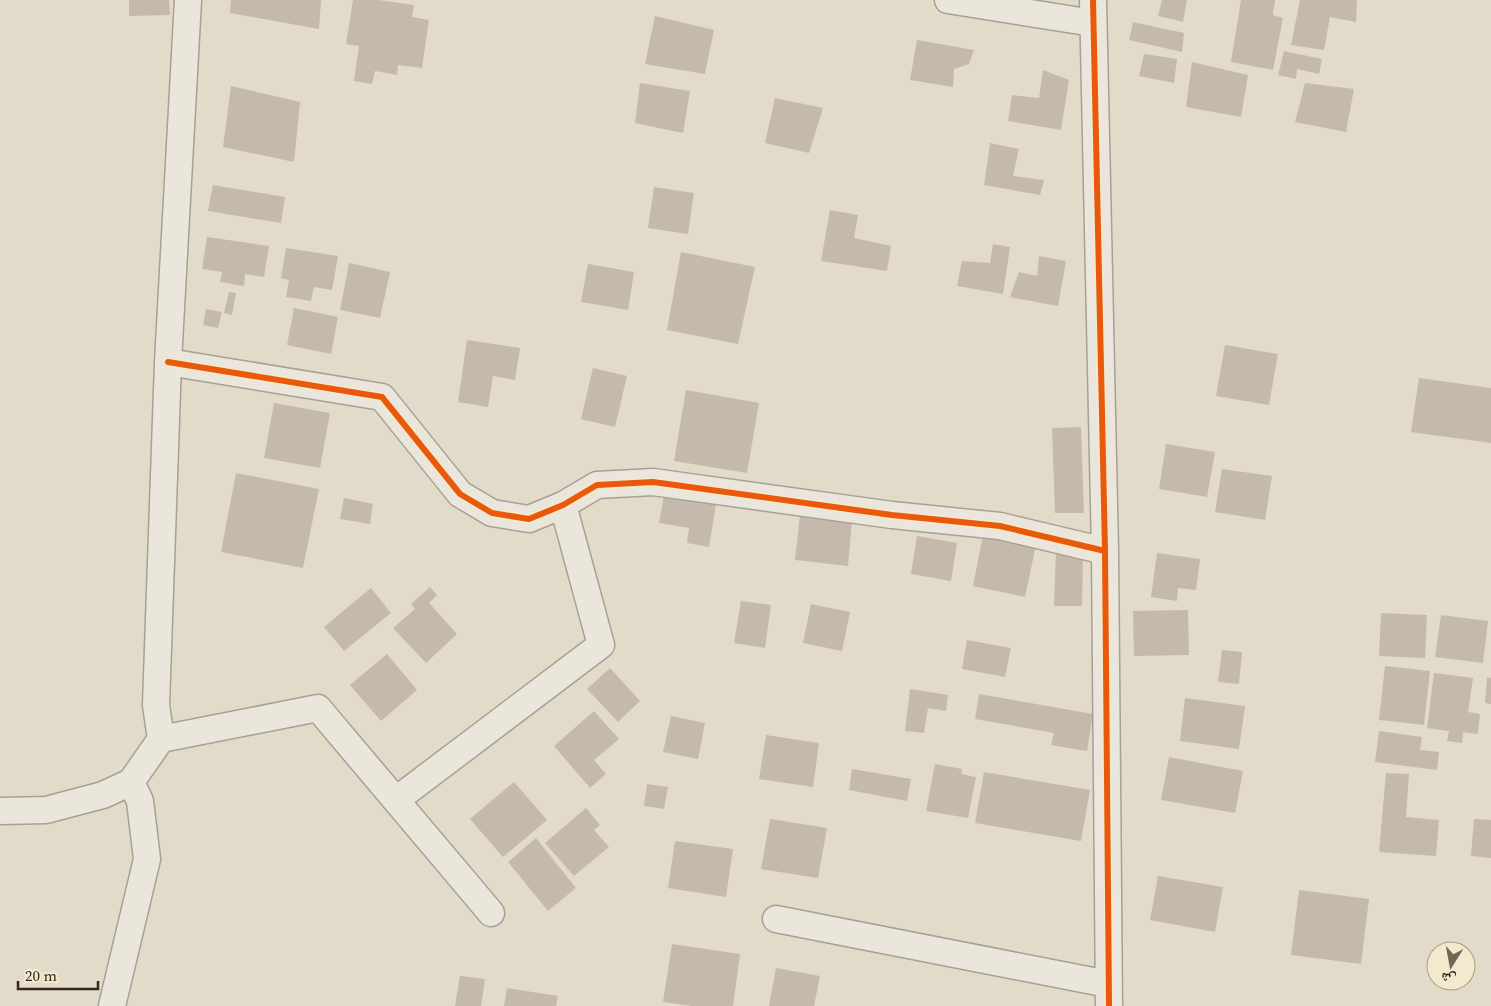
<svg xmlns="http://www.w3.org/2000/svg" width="1491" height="1006" font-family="'Source Serif 4','Noto Naskh Arabic',serif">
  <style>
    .building { fill: #c5b9ab }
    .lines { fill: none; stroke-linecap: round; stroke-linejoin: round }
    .minor-casing { stroke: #a7a094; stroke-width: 29 }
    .minor { stroke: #eae6db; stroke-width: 26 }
    .cycleway-casing { stroke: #f4e9ce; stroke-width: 9 }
    .cycleway { stroke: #e8590c; stroke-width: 6 }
  </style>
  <rect width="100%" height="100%" fill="#e2dbca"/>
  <path class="building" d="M129 0H169L170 15 129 16Z
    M231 0H321L319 29 230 13Z
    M353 0H379L414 5 412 17 429 20 422 68 398 65 397 75 375 71 372 84 354 81 359 46 346 44Z
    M1162 0H1187L1183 22 1158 16Z
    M1241 0H1275L1273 15 1283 18 1273 70 1231 62Z
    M1300 0H1357L1356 22 1330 17 1324 50 1291 45Z
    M655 16 714 30 705 74 645 64Z
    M1133 22 1184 33 1182 52 1129 40Z
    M917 40 974 50 969 64 954 69 953 87 910 80Z
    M1284 51 1322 59 1319 74 1297 69 1296 79 1278 75Z
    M1144 54 1177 59 1174 83 1139 76Z
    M1192 62 1248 75 1241 117 1186 107Z
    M1043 70 1069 80 1061 130 1008 121 1012 95 1039 98Z
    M640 83 690 91 683 133 635 123Z
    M1305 83 1354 89 1346 132 1295 122Z
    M231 86 300 102 294 162 223 147Z
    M775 98 823 108 809 153 765 143Z
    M990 143 1019 149 1013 176 1044 180 1040 195 984 185Z
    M213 185 285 197 281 223 208 211Z
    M654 187 694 193 688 234 648 228Z
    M830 210 858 215 854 238 891 246 887 271 821 261Z
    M207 237 269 246 264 277 245 274 244 286 220 282 222 272 202 269Z
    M993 244 1010 247 1003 294 957 286 962 261 990 263Z
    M286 248 338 256 332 290 314 287 311 301 286 297 289 280 281 278Z
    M681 252 755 267 738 344 667 330Z
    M1039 256 1066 261 1058 306 1010 297 1019 272 1037 276Z
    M349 263 390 272 380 318 340 310Z
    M588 264 634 272 628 310 581 302Z
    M229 292 236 293 232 315 224 313Z
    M294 308 338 317 331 354 287 345Z
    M206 309 222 312 218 328 203 325Z
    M467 340 520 348 515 380 493 376 488 407 458 402Z
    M1225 345 1278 354 1269 405 1216 396Z
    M593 368 627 376 615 427 581 419Z
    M1419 378 1491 388V443L1411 432Z
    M686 390 759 403 747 473 674 461Z
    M274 403 330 413 320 468 264 458Z
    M1081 427 1084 513H1055L1052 428Z
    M1166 444 1215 452 1207 497 1159 489Z
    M1222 469 1272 476 1265 520 1215 512Z
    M236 473 319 489 303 568 221 552Z
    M664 495 716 504 709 547 687 543 689 528 659 523Z
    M344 498 373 504 370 524 340 519Z
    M800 515 852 521 848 566 795 560Z
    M983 535 1036 545 1025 597 973 586Z
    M917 536 957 543 951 581 911 574Z
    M1056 549 1083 550 1082 606H1054Z
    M1157 553 1200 559 1196 590 1178 588 1177 601 1151 597Z
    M430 587 437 595 429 603 457 634 426 663 393 628 415 609 411 604Z
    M371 588 391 613 344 651 324 627Z
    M741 601 771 605 765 648 734 643Z
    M811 604 850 612 842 651 803 643Z
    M1188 610 1189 655 1134 656 1133 611Z
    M1381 613 1427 615 1425 658 1379 656Z
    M1441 615 1488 621 1483 663 1435 657Z
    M967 640 1011 648 1005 677 962 669Z
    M1222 650 1242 652 1239 684 1218 682Z
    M387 654 417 690 381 721 350 685Z
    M1385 666 1430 671 1424 725 1379 720Z
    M610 668 640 701 618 722 587 689Z
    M1434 673 1473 678 1468 712 1480 714 1478 734 1463 732 1462 743 1447 741 1449 731 1427 728Z
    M1487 677 1491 678V704L1485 703Z
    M910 689 948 695 946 711 928 708 924 733 905 731Z
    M979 694 1093 714 1087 751 1051 745 1054 733 975 719Z
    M1185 698 1245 706 1239 749 1180 741Z
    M594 711 619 739 594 760 606 774 590 788 554 746Z
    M671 716 705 723 698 759 663 752Z
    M1379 731 1422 737 1420 750 1439 752 1437 770 1375 762Z
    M766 735 819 743 813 787 759 779Z
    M1169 757 1243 771 1235 813 1161 800Z
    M935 764 962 769 961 774 976 777 968 818 926 811Z
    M852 769 911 779 907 801 849 790Z
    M984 772 1090 790 1081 841 975 823Z
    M1386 773 1409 774 1406 817 1439 820 1436 856 1379 852Z
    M514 782 547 820 503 857 470 819Z
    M647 784 668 787 664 809 644 806Z
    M586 808 600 825 594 830 609 847 574 876 545 843Z
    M770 819 827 828 818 878 761 869Z
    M1474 819 1491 820V858L1471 856Z
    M536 838 576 888 548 911 508 862Z
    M675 841 733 849 726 897 668 888Z
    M1158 876 1223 887 1215 932 1150 920Z
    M1299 890 1369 899 1361 964 1291 955Z
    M672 944 740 954 733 1006H692L663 1002Z
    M776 968 820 976 814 1006H769Z
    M460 976 485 979 481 1006H455Z
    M507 988 558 996 556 1006H504Z"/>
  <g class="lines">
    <defs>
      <path id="minor" d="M948 0 1093 23
        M1093 0 1105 551 1109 1006
        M168 362 382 397 460 494 492 513 529 519 563 505 597 485 653 482 892 515 1000 526 1105 551
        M161 739 318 708 491 913
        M396 800 601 645 563 505
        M0 811 46 810 103 795 131 782 161 739 156 705 168 362 188 0
        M776 919 1108 984
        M112 1006 147 859 140 801 131 782"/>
    </defs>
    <use href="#minor" class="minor-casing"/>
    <use href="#minor" class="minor"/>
    <defs>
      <path id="cycleway" d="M1093 0 1105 551 1109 1006
        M168 362 382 397 460 494 492 513 529 519 563 505 597 485 653 482 892 515 1000 526 1105 551"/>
    </defs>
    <use href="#cycleway" class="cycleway-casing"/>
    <use href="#cycleway" class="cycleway"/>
  </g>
  <g transform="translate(1451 966) rotate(191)"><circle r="24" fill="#f4e9ce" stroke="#a79c87"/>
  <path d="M0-4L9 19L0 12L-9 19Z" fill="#716759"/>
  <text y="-8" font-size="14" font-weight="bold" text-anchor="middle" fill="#34281c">ش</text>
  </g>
  <path d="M18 981v8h80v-8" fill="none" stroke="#34281c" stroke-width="2.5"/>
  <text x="25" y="981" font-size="15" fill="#34281c" stroke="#f4e9ce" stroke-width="4" paint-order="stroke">20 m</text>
</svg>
